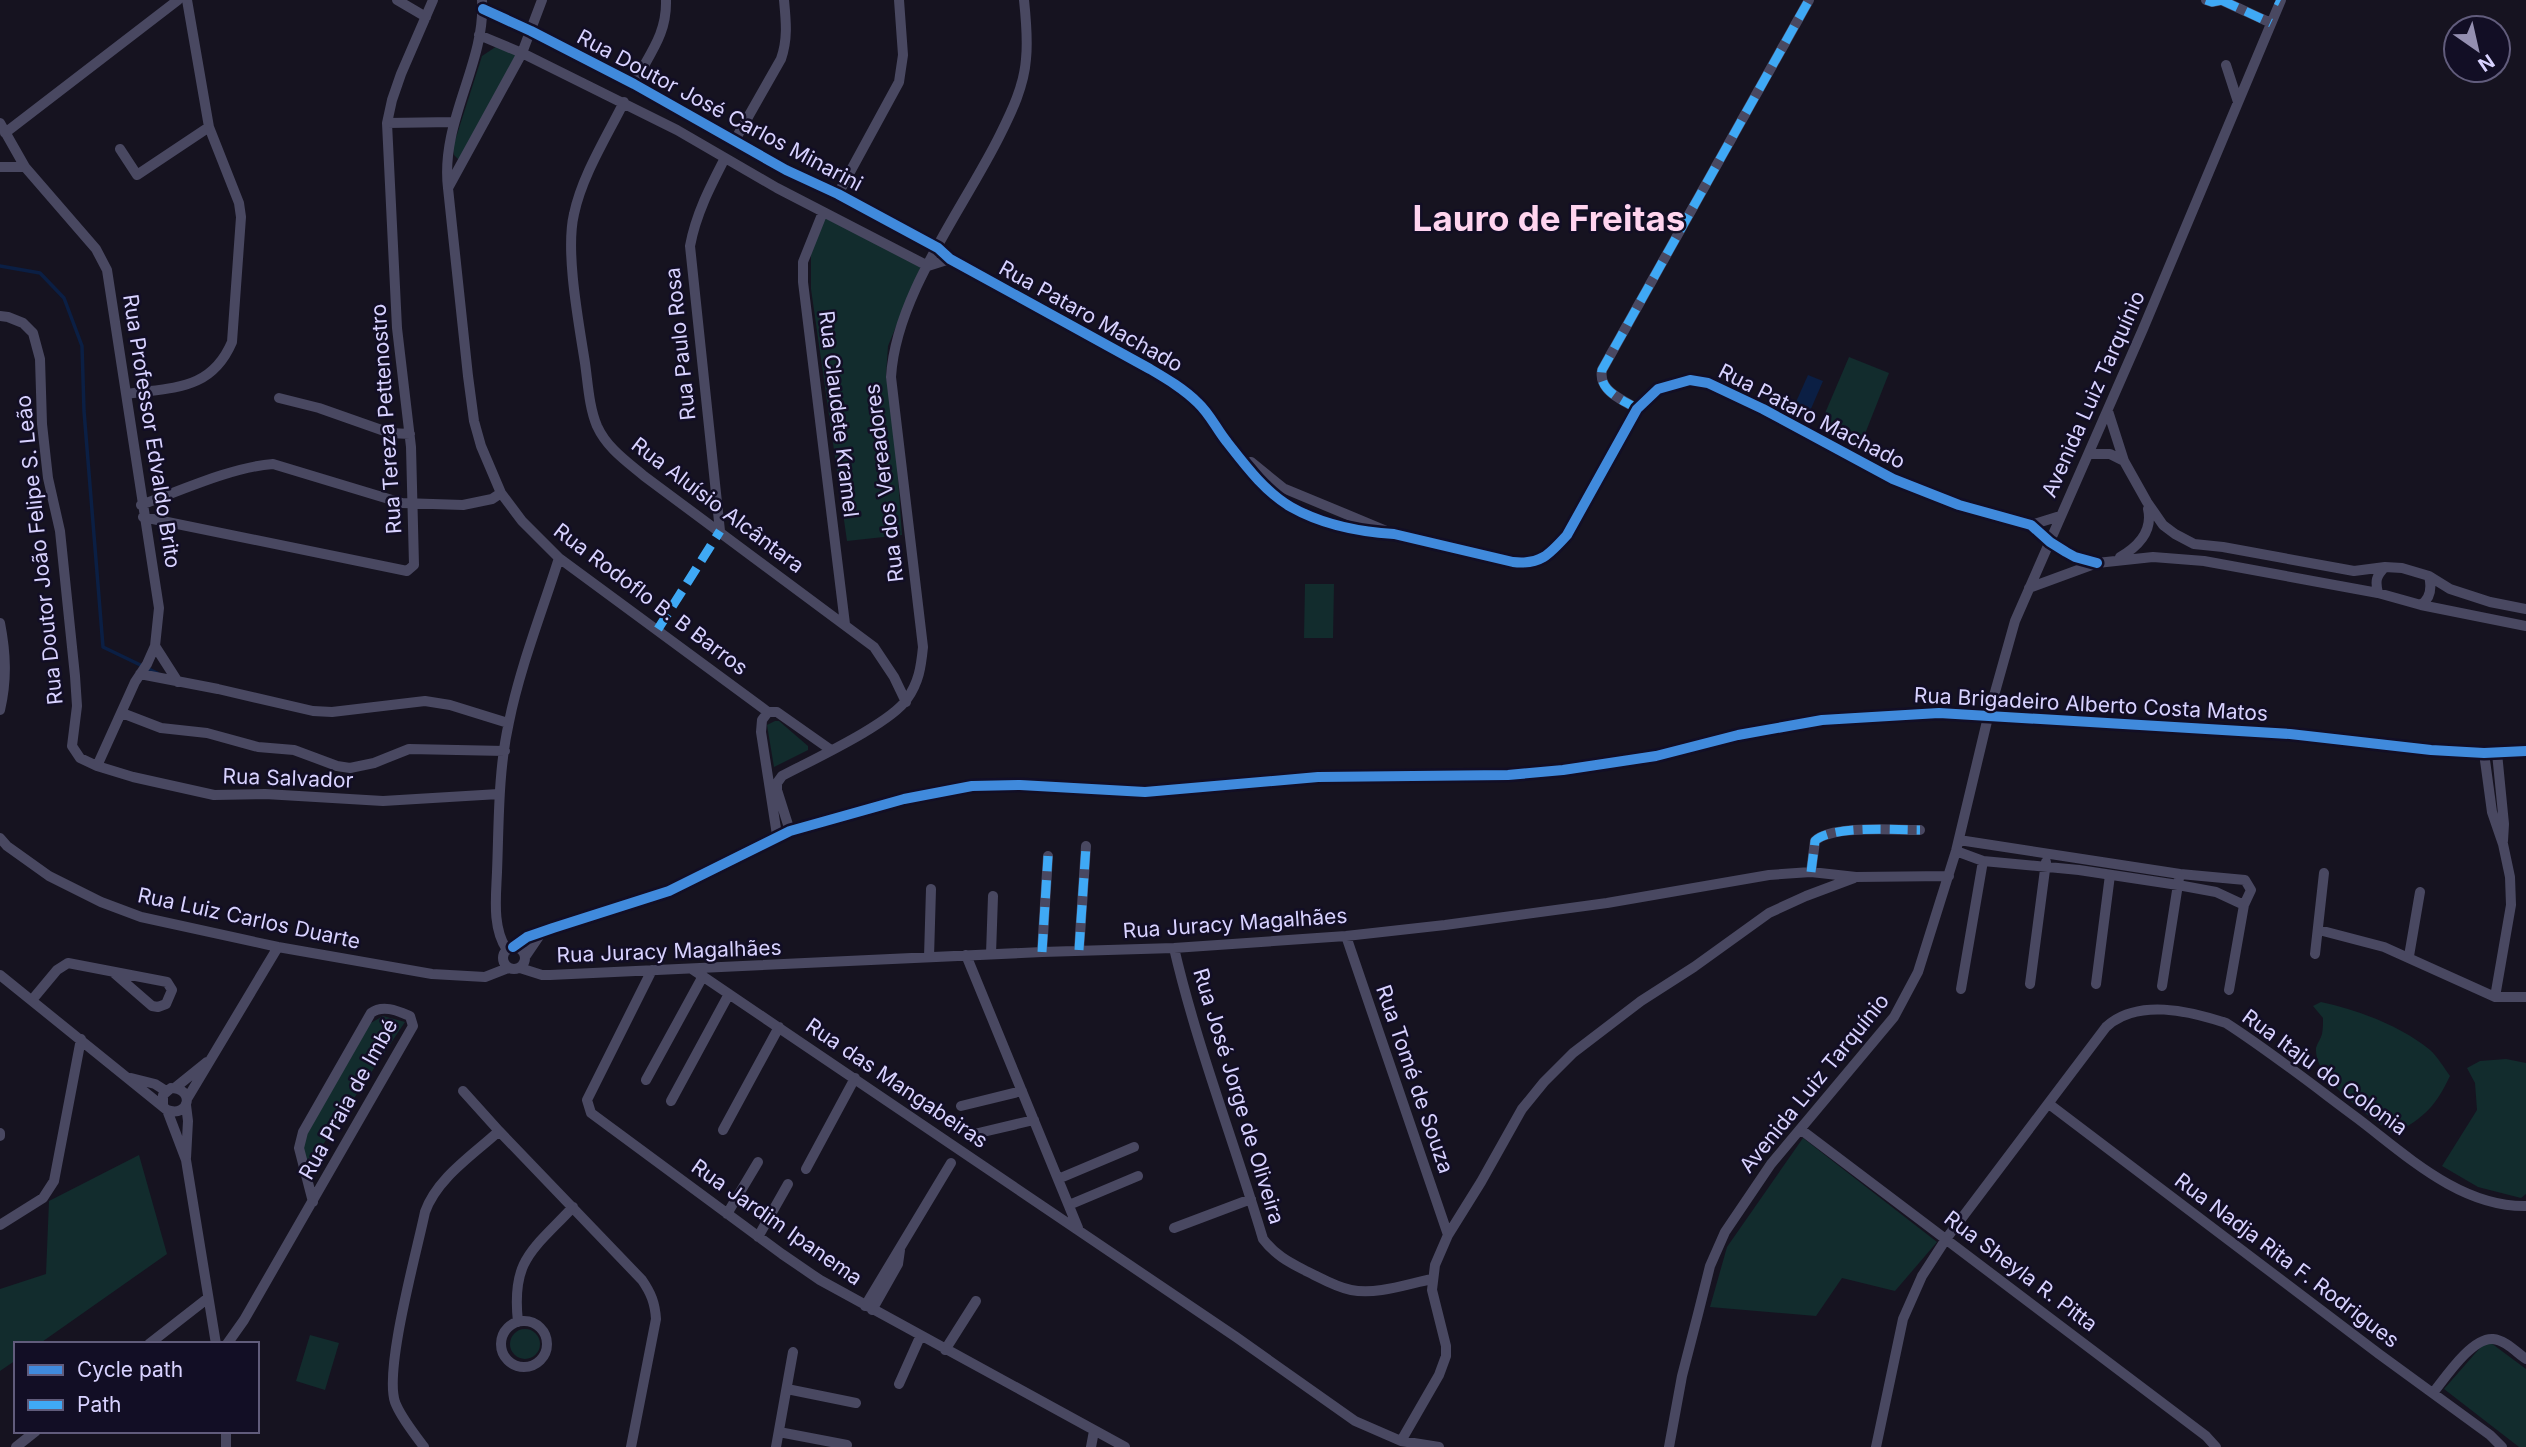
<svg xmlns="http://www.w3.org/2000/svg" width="2526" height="1447" font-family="Inter,sans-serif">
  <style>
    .green { fill: #122c2d }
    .water { fill: #0b1f44 }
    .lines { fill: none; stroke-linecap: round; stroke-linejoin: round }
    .stream { stroke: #0b1f44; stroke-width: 3.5 }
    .minor { stroke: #494861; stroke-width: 10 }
    .quiet { stroke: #3fa9f5; stroke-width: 9; stroke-dasharray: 18 9; stroke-linecap: butt }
    .cycleway-casing { stroke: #120e25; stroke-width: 15 }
    .cycleway { stroke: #408adc; stroke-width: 10 }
    .labels { text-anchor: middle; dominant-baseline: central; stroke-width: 5; stroke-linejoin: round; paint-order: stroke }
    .street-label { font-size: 21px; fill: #d8d2ff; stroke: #120e25 }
    .town-label { font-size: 35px; font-weight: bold; fill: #ffd4ef; stroke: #120e25 }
  </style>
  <rect width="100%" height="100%" fill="#161320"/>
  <path class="green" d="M497 46 517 54 459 160 454 155 453 147 482 56Z
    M821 212 921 266 888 346 886 375 894 422 902 535 847 541 811 289V250Z
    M1849 357 1889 373 1861 444 1820 425Z
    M1305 584H1334L1333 638H1304Z
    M775 721H779L808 746V750L774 767 767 725Z
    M2321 1002C2358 1010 2401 1026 2430 1050 2438 1057 2444 1068 2450 1076 2435 1107 2425 1117 2394 1134 2371 1117 2314 1080 2316 1048 2317 1043 2321 1039 2322 1034 2323 1029 2323 1023 2323 1018L2313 1006Z
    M383 1016 405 1022 304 1173 299 1145 369 1024Z
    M2506 1059 2526 1063V1194L2521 1198 2478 1187 2442 1166 2477 1110 2475 1083 2467 1068 2480 1061Z
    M1803 1138 1937 1242 1895 1291 1842 1278 1816 1316 1710 1307 1727 1247Z
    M139 1155 167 1254 39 1344H16V1360L0 1371V1289L46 1274 49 1201Z
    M510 1344a15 15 0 1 1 30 0a15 15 0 1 1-30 0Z
    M310 1335 339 1343 325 1390 296 1381Z
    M2487 1340 2526 1369V1447H2519L2444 1389Z"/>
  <path class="water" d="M1808 375 1823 381 1807 418 1792 411Z"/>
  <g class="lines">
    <path class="stream" d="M0 266 40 273 64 298 82 346 84 411 103 647 157 673"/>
    <path class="minor" d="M397 0 426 17
      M542 0 522 53 448 188 468 376 474 421 481 446 501 493 522 521 559 558 768 712
      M2206 0 2212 2 2222 0
      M2221 0 2271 23
      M483 9 531 31 634 84 786 170 838 194 938 248 950 259 1150 369C1167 379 1184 389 1198 403 1210 414 1217 430 1227 442 1245 465 1265 492 1291 507 1321 524 1360 532 1394 534L1513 562C1540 565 1549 555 1567 535L1637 409 1658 389 1690 380 1708 383 1763 409 1893 479 1959 505 2031 525 2050 542 2066 552 2075 557 2097 563
      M479 35 522 53 677 130 777 188 928 266 950 259
      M2226 65 2238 102
      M634 84C649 54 667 35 666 0
      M624 102C606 138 582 176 574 214 565 252 579 324 585 363 588 384 589 407 597 426 607 448 626 461 644 476L874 647 894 677 906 702
      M0 123 25 167 96 249 107 270 159 608 155 646 147 664 135 682 97 766
      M387 123 454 122
      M5 133 178 0
      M735 140 781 59C788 39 786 21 784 0
      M120 149 137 175 209 127
      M0 167H25
      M448 188C440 121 486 63 482 0
      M838 194 899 82 903 55 899 0
      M823 212 803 262V282L845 624
      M0 316 8 317 23 323 33 333 40 359 42 424 48 478 60 531 75 676 77 706 72 746 80 758 97 766 133 777 214 795 265 794 383 801 499 794
      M127 394C173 387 211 391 232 342L241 217 239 203 209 127 187 0
      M279 398 319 408 390 433 410 434
      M1637 409C1622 399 1598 391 1602 370L1809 0
      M2108 411 2124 461 2147 502 2163 525 2175 534 2194 544 2223 547 2354 571 2385 567 2402 568 2429 576 2450 589 2490 602 2526 609
      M2089 454H2110L2124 461
      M1251 462 1283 488 1389 532
      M141 505C180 491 232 467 273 464L402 503 463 505 492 499 501 493
      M143 517 407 571 414 565 411 447 397 328 387 123 392 100 401 74 433 0
      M2031 525 2060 516
      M720 531 690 246C696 214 710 187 725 158
      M2120 557C2139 546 2153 531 2148 509
      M2029 588 2097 563 2153 557 2204 561 2378 593 2421 605 2526 626
      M2378 593C2375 581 2376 576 2385 567
      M2421 605C2431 598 2432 588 2429 576
      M0 623C6 654 7 680 0 710
      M155 646 178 682
      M140 674 218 689 313 711 332 712 425 701 450 705 508 723
      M768 712 762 720 761 732 777 835
      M768 712H777L831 750
      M122 713 161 728 207 733 258 747 294 750 337 766 350 768 374 763 409 749 505 751
      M2484 753 2492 812 2503 844 2510 877 2511 905 2495 997
      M2497 753 2504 824 2503 841
      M790 831 777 790V783L782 776C812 760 890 724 907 699 919 682 921 667 923 647L891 377C896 294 964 208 1000 135 1012 111 1024 86 1026 59 1028 40 1026 19 1024 0
      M0 838 7 846 49 876 101 902 141 917 278 947 432 974 485 977 508 968
      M1959 840 2180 874 2245 880 2251 890 2244 905 2229 990
      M1956 851 1983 861 2079 870 2178 885 2216 892 2244 905
      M1811 872 1815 841C1831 825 1896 830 1920 830
      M2319 930 2384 947 2495 997H2526
      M1346 936 1448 1235
      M503 958a11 11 0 1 1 22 0a11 11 0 1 1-22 0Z
      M513 947 527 937 553 928 669 891 790 831 904 799 972 786 1020 785 1145 792 1318 777 1508 775 1563 770 1656 756 1738 735 1822 720 1939 713 2290 734 2431 750 2484 753 2526 751
      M1174 948C1197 1047 1234 1141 1263 1239 1275 1255 1289 1262 1306 1271 1321 1278 1335 1287 1351 1290 1377 1295 1407 1284 1432 1279
      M507 950C492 928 496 897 497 872 499 822 498 771 509 722 520 667 542 612 559 558
      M1079 950 1086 846
      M1042 952 1048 856
      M991 954 993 896
      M2315 954 2324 873
      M966 955 1078 1228
      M2409 956 2420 892
      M525 957 542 932
      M929 957 931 889
      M520 968 542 975H550L1042 952 1174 948 1346 936 1445 925 1607 903 1769 875 1811 872 1856 877 1949 876
      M692 969 1236 1337 1355 1421 1401 1441 1439 1447
      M652 970 587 1100 591 1113 782 1254 820 1280 1125 1447
      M0 975 167 1110C190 1118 195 1088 171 1088L163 1095V1106
      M2030 984 2046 862
      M2096 984 2110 875
      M2162 986 2179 878
      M1961 989 1983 861
      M32 1000 57 970 68 963 167 982 172 990 166 1004 158 1007 152 1006 114 973
      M131 1078 155 1084 166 1091
      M646 1080 703 976
      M176 1087 207 1062
      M463 1091 499 1131 642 1280C651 1293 655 1303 656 1319L631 1447
      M187 1099 278 947
      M671 1101 729 994
      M2049 1104 2379 1354 2490 1435 2502 1447
      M186 1105 188 1121 186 1158
      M961 1106 1022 1091
      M167 1110 186 1160 216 1344
      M1800 1129 2206 1436 2216 1447
      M723 1130 779 1027
      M0 1133V1136
      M970 1135 1034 1120
      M806 1169 855 1078
      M1058 1179 1134 1147
      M1069 1205 1138 1176
      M727 1214 758 1162
      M0 1225 43 1198 54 1181 81 1039
      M1174 1228 1251 1199
      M758 1237 788 1184
      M865 1306 951 1163
      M872 1310 898 1264 900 1250
      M501 1344a23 23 0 1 1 46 0a23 23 0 1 1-46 0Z
      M518 1322C511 1259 533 1250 573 1207
      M149 1344 208 1298
      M227 1344 244 1320 413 1026 410 1016C398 1011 383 1004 371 1013L303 1132 299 1148 313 1202
      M945 1350 976 1301
      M899 1384 920 1337
      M787 1389 856 1403
      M2433 1393C2445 1378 2472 1337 2493 1339 2505 1340 2516 1352 2526 1359
      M779 1432 847 1445
      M1401 1441 1439 1375 1446 1356V1346L1432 1290 1435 1265 1448 1235 1481 1182 1522 1109 1544 1082 1573 1053 1641 1001 1694 967 1769 913 1806 896 1854 878
      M16 1447 36 1431
      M226 1447V1431
      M424 1447C414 1433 401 1418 395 1402 384 1369 417 1251 425 1212 437 1178 473 1155 499 1131
      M776 1447 793 1352
      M1091 1447 1094 1431
      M1669 1447 1682 1376 1698 1314 1710 1266 1725 1232 1771 1164 1894 1017 1918 972 1956 851 1988 717 2015 621 2143 329 2281 0
      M1876 1447 1903 1319 1922 1276 1946 1239 2106 1027C2137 998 2190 1011 2226 1023 2271 1052 2314 1086 2357 1118 2406 1155 2460 1207 2526 1206"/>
    <path class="quiet" d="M2206 0 2212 2 2222 0
      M2221 0 2271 23
      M2276 0 2280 2
      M1637 409C1622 399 1598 391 1602 370L1809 0
      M658 629 720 531
      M1811 872 1815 841C1831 825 1896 830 1920 830
      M1079 950 1086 846
      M1042 952 1048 856"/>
    <defs>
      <path id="cycleway" d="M483 9 531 31 634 84 786 170 838 194 938 248 950 259 1150 369C1167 379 1184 389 1198 403 1210 414 1217 430 1227 442 1245 465 1265 492 1291 507 1321 524 1360 532 1394 534L1513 562C1540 565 1549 555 1567 535L1637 409 1658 389 1690 380 1708 383 1763 409 1893 479 1959 505 2031 525 2050 542 2066 552 2075 557 2097 563
        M513 947 527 937 553 928 669 891 790 831 904 799 972 786 1020 785 1145 792 1318 777 1508 775 1563 770 1656 756 1738 735 1822 720 1939 713 2290 734 2431 750 2484 753 2526 751"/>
    </defs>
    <use href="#cycleway" class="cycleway-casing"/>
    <use href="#cycleway" class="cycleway"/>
  </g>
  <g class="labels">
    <g class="street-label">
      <text transform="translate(720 110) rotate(28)">Rua Doutor José Carlos Minarini</text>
      <text transform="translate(1091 316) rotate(29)">Rua Pataro Machado</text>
      <text transform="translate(680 344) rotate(-96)">Rua Paulo Rosa</text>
      <text transform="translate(2093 394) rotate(-66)">Avenida Luiz Tarquínio</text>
      <text transform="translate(839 414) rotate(83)">Rua Claudete Kramel</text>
      <text transform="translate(1812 416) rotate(27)">Rua Pataro Machado</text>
      <text transform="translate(386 419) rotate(-94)">Rua Tereza Pettenostro</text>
      <text transform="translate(152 431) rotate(81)">Rua Professor Edvaldo Brito</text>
      <text transform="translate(884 483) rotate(-97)">Rua dos Vereadores</text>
      <text transform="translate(718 505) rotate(37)">Rua Aluísio Alcântara</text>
      <text transform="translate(39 550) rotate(-96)">Rua Doutor João Felipe S. Leão</text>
      <text transform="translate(651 599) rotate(37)">Rua Rodoflo B. B Barros</text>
      <text transform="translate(2091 704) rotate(3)">Rua Brigadeiro Alberto Costa Matos</text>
      <text transform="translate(288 778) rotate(2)">Rua Salvador</text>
      <text transform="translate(249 918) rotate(12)">Rua Luiz Carlos Duarte</text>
      <text transform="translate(1235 923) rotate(-4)">Rua Juracy Magalhães</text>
      <text transform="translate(669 951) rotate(-2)">Rua Juracy Magalhães</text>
      <text transform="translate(2325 1072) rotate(36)">Rua Itaju do Colonia</text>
      <text transform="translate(1415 1079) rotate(71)">Rua Tomé de Souza</text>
      <text transform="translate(897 1083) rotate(34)">Rua das Mangabeiras</text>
      <text transform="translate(1814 1083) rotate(-51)">Avenida Luiz Tarquínio</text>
      <text transform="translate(1239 1096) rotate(73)">Rua José Jorge de Oliveira</text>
      <text transform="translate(348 1099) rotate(-61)">Rua Praia de Imbé</text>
      <text transform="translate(777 1222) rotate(35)">Rua Jardim Ipanema</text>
      <text transform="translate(2287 1260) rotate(37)">Rua Nadja Rita F. Rodrigues</text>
      <text transform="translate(2021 1271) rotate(37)">Rua Sheyla R. Pitta</text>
    </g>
    <g class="town-label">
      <text x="1549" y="218">Lauro de Freitas</text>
    </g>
  </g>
  <rect x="14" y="1342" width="245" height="91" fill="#120e25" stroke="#615c7c" stroke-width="2"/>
  <rect x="28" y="1365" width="35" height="10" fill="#408adc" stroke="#615c7c" stroke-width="2"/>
  <text x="77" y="1377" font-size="21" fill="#d8d2ff">Cycle path</text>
  <rect x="28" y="1400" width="35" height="10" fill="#3fa9f5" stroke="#615c7c" stroke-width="2"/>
  <text x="77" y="1412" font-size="21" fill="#d8d2ff">Path</text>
  <g transform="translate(2477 49) rotate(146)"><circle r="33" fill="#120e25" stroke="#615c7c" stroke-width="2"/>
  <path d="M0-5L12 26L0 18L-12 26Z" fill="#948fb1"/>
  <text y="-10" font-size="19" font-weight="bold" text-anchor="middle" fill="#d8d2ff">N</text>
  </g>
</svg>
